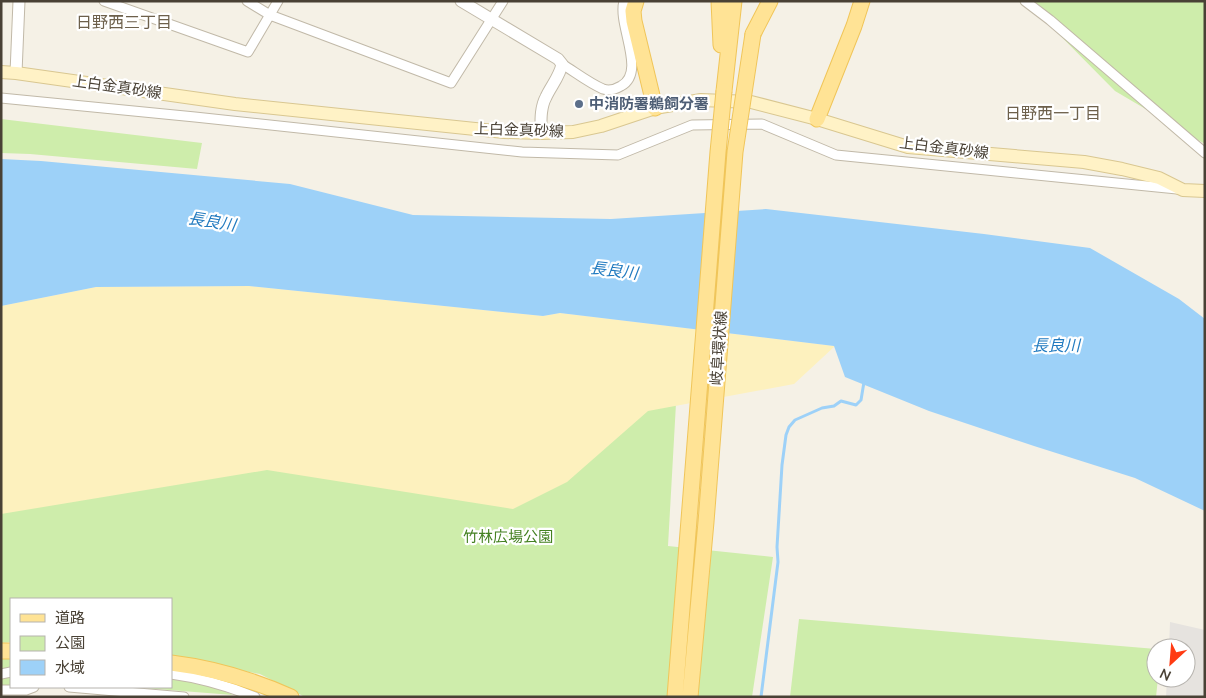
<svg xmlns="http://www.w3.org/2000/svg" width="1206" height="698" font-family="'Nunito Sans','Noto Sans JP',sans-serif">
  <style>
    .green { fill: #ceedab }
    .sand { fill: #fdf1be }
    .parking { fill: #e6e3df }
    .water { fill: #9dd1f8 }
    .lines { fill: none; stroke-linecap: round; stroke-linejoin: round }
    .stream { stroke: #9dd1f8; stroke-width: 3 }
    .minor-casing { stroke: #c1b9a8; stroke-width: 11 }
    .tertiary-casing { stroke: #c1b9a8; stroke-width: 13 }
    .secondary-casing { stroke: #d9c791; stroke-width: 14 }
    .primary-casing { stroke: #f0c559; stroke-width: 17 }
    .minor { stroke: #fff; stroke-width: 9 }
    .tertiary { stroke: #fff; stroke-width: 11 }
    .secondary { stroke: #fff2c6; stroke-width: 12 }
    .primary { stroke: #ffe395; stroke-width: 15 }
    .primary-bridge-casing { stroke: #f0c559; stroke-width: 17; stroke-linecap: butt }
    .primary-bridge { stroke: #ffe395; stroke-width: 15 }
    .service-dot { fill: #5c6f8a; stroke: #fff; stroke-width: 2 }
    .labels { text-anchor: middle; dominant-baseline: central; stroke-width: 4.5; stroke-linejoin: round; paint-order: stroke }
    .street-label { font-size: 15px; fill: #494135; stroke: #fff }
    .service-label { font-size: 15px; font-weight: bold; fill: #4e5e75; stroke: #fff; text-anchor: start }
    .park-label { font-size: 15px; fill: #448121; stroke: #fff }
    .neighbourhood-label { font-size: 16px; fill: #6d604b; stroke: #fff }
    .water-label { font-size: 16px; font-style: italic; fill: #227bc0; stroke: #fff }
  </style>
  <rect width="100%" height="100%" fill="#f5f1e6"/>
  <path class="green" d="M1026 1H1205V144L1115 91Z
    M1 119 202 143 197 169 30 154 1 153Z
    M679 350 668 546 773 557 752 697H305L260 674 171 658V599H11V642L1 643V499Z
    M799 619 1156 649V678H1158L1156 697H790Z
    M1 657 11 658V685L1 686Z
    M171 670 205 675 226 692 233 695 131 687H171Z"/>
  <path class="sand" d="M249 286 543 316 560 313 835 346 794 384 648 411 567 482 513 509 267 470 1 514V306L96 287Z"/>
  <path class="parking" d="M1170 622 1205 630V697H1166L1167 678H1186V648H1169Z"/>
  <path class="water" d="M1 159 41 161 290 184 413 215 611 219 766 209 984 234 1090 248 1179 299 1205 319V511L1135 478 1034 446 929 411 845 377 834 346 560 313 543 316 249 286 96 287 1 306Z"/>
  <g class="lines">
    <path class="stream" d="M761 697 778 562 777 547 782 465 786 435 789 427 795 420 822 408 834 406 841 401 856 405 861 400 864 382"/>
    <defs>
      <path id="minor" d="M104 1 248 52 278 1
        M247 1 270 15 451 83 503 1
        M1025 1 1050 20 1205 153
        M562 64C575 72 589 83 603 89 609 91 616 89 621 86 647 72 617 25 624 1
        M1 98 195 117 522 152 618 155 692 125 762 124 836 155 1177 189
        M1 674 11 672
        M171 674C200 678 228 686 255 697
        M69 687 184 697
        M1 690H26L34 687"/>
      <path id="tertiary" d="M461 1 558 59 562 64C560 76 551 86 546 97 540 108 541 122 541 133
        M16 73 19 1"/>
      <path id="secondary" d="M1 72 16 73 235 104 504 132 541 133 573 132 601 126 655 108 701 100 751 102 817 119 908 147 1084 162 1122 169 1159 178 1183 190 1205 191"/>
      <path id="primary" d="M636 1 633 11 634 21 655 108
        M719 1 721 45
        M753 34 770 1
        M724 91 734 1
        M817 119 854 26 862 1
        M1 651H11
        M171 663C212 668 253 680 291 697"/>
    </defs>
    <use href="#minor" class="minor-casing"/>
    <use href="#tertiary" class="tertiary-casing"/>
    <use href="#secondary" class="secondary-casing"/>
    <use href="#primary" class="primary-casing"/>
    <use href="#minor" class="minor"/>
    <use href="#tertiary" class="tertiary"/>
    <use href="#secondary" class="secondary"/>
    <use href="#primary" class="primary"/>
    <defs>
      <path id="primary-bridge" d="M675 697 718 152 724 91
        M690 697 706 522 735 152 753 34"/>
    </defs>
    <use href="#primary-bridge" class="primary-bridge-casing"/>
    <use href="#primary-bridge" class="primary-bridge"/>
  </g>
  <circle class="service-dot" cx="579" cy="104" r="5"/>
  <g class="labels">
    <g class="street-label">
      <text transform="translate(117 87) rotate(8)">上白金真砂線</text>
      <text transform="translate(519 130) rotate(2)">上白金真砂線</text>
      <text transform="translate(944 148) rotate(7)">上白金真砂線</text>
      <text transform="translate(719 348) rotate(-86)">岐阜環状線</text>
    </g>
    <g class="service-label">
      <text x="589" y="104">中消防署鵜飼分署</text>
    </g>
    <g class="park-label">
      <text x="508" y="537">竹林広場公園</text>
    </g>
    <g class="neighbourhood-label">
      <text x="124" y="23">日野西三丁目</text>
      <text x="1053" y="114">日野西一丁目</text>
    </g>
    <g class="water-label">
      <text transform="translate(212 222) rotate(9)">長良川</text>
      <text transform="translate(614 271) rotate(7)">長良川</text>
      <text x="1056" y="346">長良川</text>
    </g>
  </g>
  <rect width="1206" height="698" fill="none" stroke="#494135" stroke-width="5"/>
  <rect x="10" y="598" width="162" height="90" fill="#ffffff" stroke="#b6b3ae"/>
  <rect x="20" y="614" width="25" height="8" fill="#ffe395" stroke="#b6b3ae"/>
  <text x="55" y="623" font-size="15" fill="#494135">道路</text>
  <rect x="20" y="636" width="25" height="15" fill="#ceedab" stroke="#b6b3ae"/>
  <text x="55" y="648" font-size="15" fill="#494135">公園</text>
  <rect x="20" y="660" width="25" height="15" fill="#9dd1f8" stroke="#b6b3ae"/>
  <text x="55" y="673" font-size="15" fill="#494135">水域</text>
  <g transform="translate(1171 663) rotate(206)"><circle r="24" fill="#ffffff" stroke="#b6b3ae"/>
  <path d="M0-4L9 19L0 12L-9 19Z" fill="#ff3b13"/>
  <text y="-8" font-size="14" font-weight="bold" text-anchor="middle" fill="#494135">N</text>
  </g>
</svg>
